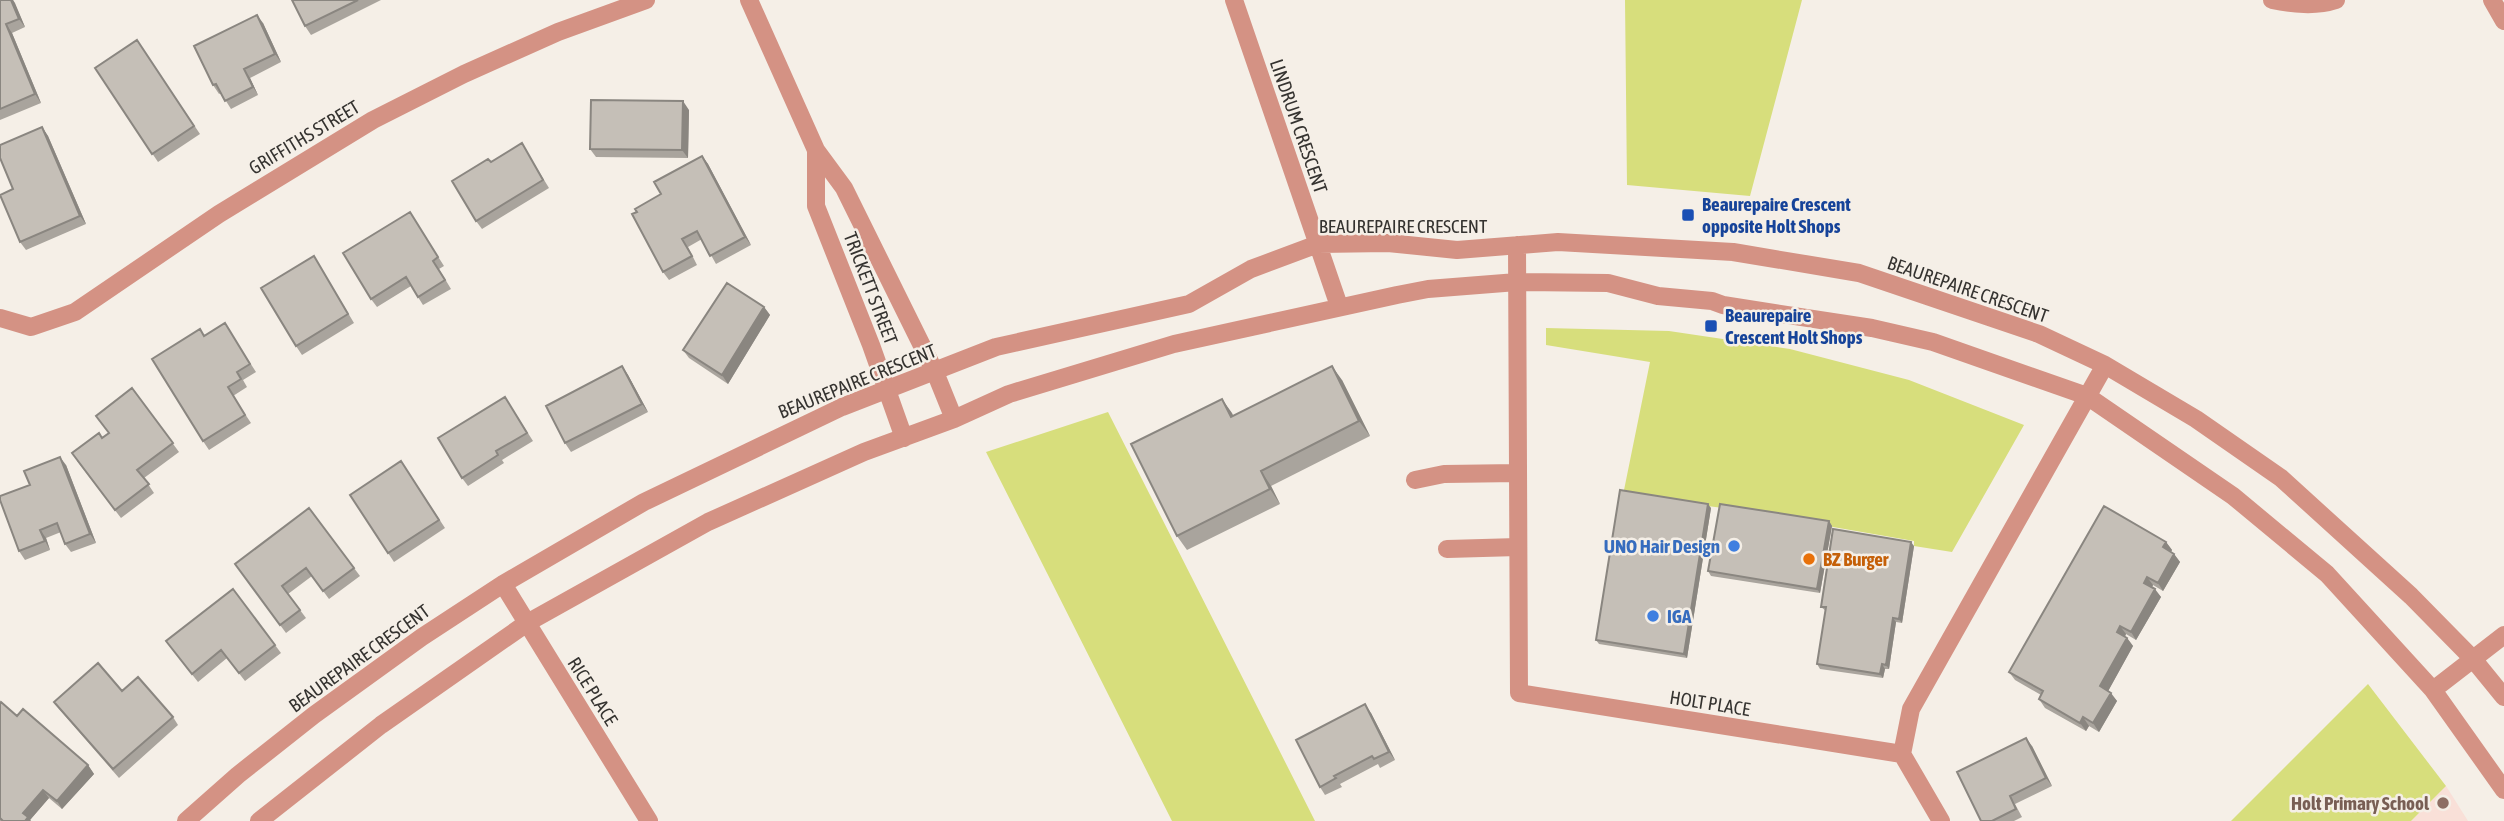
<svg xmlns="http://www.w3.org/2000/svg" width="2504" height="821" font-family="'Asap Condensed',sans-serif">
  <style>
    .education { fill: #f9e0d8 }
    .green { fill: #d7de7c }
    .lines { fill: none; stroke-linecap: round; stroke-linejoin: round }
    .minor { stroke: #d49284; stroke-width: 18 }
    .wall { fill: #a9a49d }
    .shaded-wall { fill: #8a8680 }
    .building { fill: #c5bfb7; stroke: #8a8680; stroke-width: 2 }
    .transit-dot { fill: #1a4fb4; stroke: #f5efe7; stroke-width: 2.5 }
    .shop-dot { fill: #3f7fe0; stroke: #f5efe7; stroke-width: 2.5 }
    .food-dot { fill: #e8710a; stroke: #f5efe7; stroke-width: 2.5 }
    .education-dot { fill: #8d6e63; stroke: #f5efe7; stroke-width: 2.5 }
    .labels { text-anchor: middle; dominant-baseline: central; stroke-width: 5; stroke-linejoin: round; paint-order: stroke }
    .street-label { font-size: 19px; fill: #353330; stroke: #f5efe7 }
    .transit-label { font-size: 19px; font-weight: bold; fill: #164399; stroke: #f5efe7; text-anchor: start }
    .shop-label { font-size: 19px; font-weight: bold; fill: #366cbe; stroke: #f5efe7; text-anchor: end }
    .food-label { font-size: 19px; font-weight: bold; fill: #c56008; stroke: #f5efe7; text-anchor: start }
    .education-label { font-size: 19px; font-weight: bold; fill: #785e54; stroke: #f5efe7; text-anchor: end }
  </style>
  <rect width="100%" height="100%" fill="#f5efe7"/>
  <path class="education" d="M2446 786 2468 821H2411Z"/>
  <path class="green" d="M1625 0H1802L1750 196 1627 185Z
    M1546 328 1669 331 1790 349 1909 380 2024 425 1952 552 1914 546V541L1723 508 1623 495 1650 362 1546 345Z
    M1108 412 1315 821H1172L986 452Z
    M2368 684 2446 786 2411 821H2231Z"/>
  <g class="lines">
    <path class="minor" d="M749 0 816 150 844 188 935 372 954 419
      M1234 0 1339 306
      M2272 0C2293 4 2315 7 2336 0
      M2492 0 2504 21
      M816 150V206L871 345 904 438
      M1517 245 1519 693 1902 754 1911 709 2105 365
      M0 318 31 327 75 312 219 214 373 120 464 74 558 32 646 0
      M1415 480 1444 474 1518 473
      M1447 549 1518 547
      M503 584 649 821
      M2433 690 2504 635
      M1902 754 1941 821
      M186 821 238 775 314 715 422 637 503 584 644 502 842 407 996 347 1189 304 1251 269 1318 244 1388 243 1457 250 1558 242 1733 252 1859 273 2039 334 2105 365 2196 419 2281 478 2411 596 2473 659 2504 697
      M259 821 381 725 527 623 708 522 864 452 954 419 1009 394 1174 344 1397 295 1428 289 1517 282 1608 283 1658 296 1712 301 1723 305 1872 328 1933 342 2087 396 2233 496 2327 574 2433 690 2504 790"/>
  </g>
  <path class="wall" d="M0 0H13L25 27 12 33 41 103 0 120Z
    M292 0H381L311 35 305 26Z
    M263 23 281 62 250 78 258 95 231 109 221 93 219 94 213 85Z
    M137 40 200 134 158 162 95 68Z
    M689 110 688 158 596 157 590 149Z
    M42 127 48 136 86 224 26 250 20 242 13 189Z
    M527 152 549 188 482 229 476 221 491 162Z
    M702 156 708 164 751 245 716 264 702 239 688 247 697 265 669 280 663 272 637 212 661 194Z
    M410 212 444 266 439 269 451 289 423 305 411 286 377 307 371 299Z
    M314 256 354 323 302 355 296 346Z
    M764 307 770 315 728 384 689 358 683 350Z
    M230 332 256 372 243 380 247 387 233 396 251 423 209 450 203 441 205 336Z
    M622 366 628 375 648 412 571 452 565 443Z
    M1342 380 1370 436 1271 486 1280 504 1187 550 1177 536 1222 399 1233 416Z
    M132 388 179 452 144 478 154 493 121 518 77 461 109 433Z
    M510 405 533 441 502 460 504 463 468 486 462 478Z
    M401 461 445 528 394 562 350 495Z
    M66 465 96 543 71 552 65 544 61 532 46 538 50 550 25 560 19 551 30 485Z
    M309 508 360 576 329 599 312 576 288 594 306 618 286 633 235 564Z
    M1711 508 1687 658 1599 644 1596 640Z
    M1829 521 1832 526 1820 593 1711 576 1708 571Z
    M2166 542 2172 550 2171 552 2174 554 2180 562 2163 591 2153 585 2152 587 2161 597 2136 640 2126 634 2125 637 2127 638 2133 646 2108 691 2117 701 2099 732 2089 726 2086 731 2045 708 2039 699 2041 695 2015 680 2009 672Z
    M1914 546 1902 623 1896 622 1889 669H1885L1883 678 1820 669 1817 664 1826 611 1821 607Z
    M275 645 281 653 245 681 227 658 198 682 172 649Z
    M122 691 173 717 178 725 119 778 60 710 54 702Z
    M0 704 88 765 94 774 62 809 49 798 30 820 31 821H0Z
    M1371 713 1395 760 1380 768 1378 764 1340 784 1342 787 1325 795 1320 787Z
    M2032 746 2052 786 2015 804 2022 817 2014 821H1981Z"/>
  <path class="shaded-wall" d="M11 0H13L15 3 25 27 19 19Z
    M257 15 263 23 281 62 275 54Z
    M6 24 12 33 41 103 35 94Z
    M244 69 250 78 258 95 253 87Z
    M683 101 689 110 688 158 682 150Z
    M42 127 48 136 86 224 80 216Z
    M702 156 708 164 751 245 745 237Z
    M764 307 770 315 728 384 722 375Z
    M622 366 628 375 648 412 642 404Z
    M1332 366 1342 380 1370 436 1359 421Z
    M1222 399 1232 413 1241 432 1231 417Z
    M60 457 66 465 96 543 90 534Z
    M1261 471 1271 486 1280 504 1270 489Z
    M1708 504 1711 508 1687 658 1684 654Z
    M1829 521 1832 526 1820 593 1817 589Z
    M40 530 46 538 50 550 45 541Z
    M1911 542 1914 546 1902 623 1899 619Z
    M2166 542 2172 550 2169 555 2163 547Z
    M2174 554 2180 562 2163 591 2158 583Z
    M2147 577 2153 585 2150 591 2144 583Z
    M2155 589 2161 597 2136 640 2131 632Z
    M1893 618 1896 622 1889 669 1886 665Z
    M2120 626 2126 634 2123 640 2117 632Z
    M2127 638 2133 646 2106 695 2100 686Z
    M1882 664 1885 669 1883 678 1880 674Z
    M2111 693 2117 701 2099 732 2093 723Z
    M1365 704 1371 713 1395 760 1389 752Z
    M2083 717 2089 726 2086 731 2080 723Z
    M2026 738 2032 746 2052 786 2046 778Z
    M88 765 94 774 62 809 57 801Z
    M43 790 49 798 30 820 31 821H25L23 813Z"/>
  <path class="building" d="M0 0H11L19 19 6 24 35 94 0 109Z
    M292 0H358L305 26Z
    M257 15 275 54 244 69 253 87 225 101 216 84 213 85 194 46Z
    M137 40 194 126 152 154 95 68Z
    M591 100 683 101 682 150 590 149Z
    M42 127 80 216 20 242 0 195 13 189 0 158V145Z
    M522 143 543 180 476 221 452 181 488 159 491 162Z
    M702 156 745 237 710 256 697 231 682 239 692 256 663 272 632 214 637 212 635 209 661 194 654 182Z
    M410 212 438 257 433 261 445 280 418 297 406 277 371 299 343 253Z
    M314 256 348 314 296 346 261 288Z
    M727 283 764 307 722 375 683 350Z
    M225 323 250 364 237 372 241 379 228 387 245 415 203 441 152 359 200 329 204 336Z
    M622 366 642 404 565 443 546 406Z
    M1332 366 1359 421 1261 471 1270 489 1177 536 1131 444 1222 399 1231 417Z
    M132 388 173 443 137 470 149 484 115 510 72 453 99 433 102 438 109 433 96 416Z
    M505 397 527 433 496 451 498 455 462 478 438 438Z
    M60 457 90 534 65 544 57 523 40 530 45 541 19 551 0 500V496L30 485 24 471Z
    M401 461 439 520 388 553 350 495Z
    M1620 490 1708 504 1684 654 1596 640Z
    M1720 504 1829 521 1817 589 1708 571Z
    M2104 506 2166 542 2163 547 2174 554 2158 583 2147 577 2144 583 2155 589 2131 632 2120 626 2117 632 2127 638 2100 686 2111 693 2093 723 2083 717 2080 723 2039 699 2043 691 2009 672Z
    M309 508 354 568 323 591 306 568 282 586 300 610 280 625 235 564Z
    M1833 529 1911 542 1899 619 1893 618 1886 665 1882 664 1880 674 1817 664 1826 607H1821Z
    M233 589 275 645 239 673 221 650 192 674 166 641Z
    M98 663 122 691 138 677 173 717 113 769 54 702Z
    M1 702 17 716 23 709 88 765 57 801 43 790 23 813 28 817 25 821H3L0 818V704Z
    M1365 704 1389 752 1374 759 1372 756 1334 776 1336 778 1320 787 1296 740Z
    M2026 738 2046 778 2010 796 2016 809 1992 821H1981L1957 772Z"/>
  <g class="transit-dot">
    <rect x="1681" y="208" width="14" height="14" rx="3.5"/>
    <rect x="1704" y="319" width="14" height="14" rx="3.5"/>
  </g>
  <g class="shop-dot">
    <circle cx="1734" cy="546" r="7"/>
    <circle cx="1653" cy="616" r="7"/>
  </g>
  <circle class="food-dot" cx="1809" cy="559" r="7"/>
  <circle class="education-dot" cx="2443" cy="803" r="7"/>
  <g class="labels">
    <g class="street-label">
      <text transform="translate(1299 126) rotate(71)">LINDRUM CRESCENT</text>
      <text transform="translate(304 137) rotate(-31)">GRIFFITHS STREET</text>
      <text x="1403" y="226">BEAUREPAIRE CRESCENT</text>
      <text transform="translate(871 288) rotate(69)">TRICKETT STREET</text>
      <text transform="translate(1968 289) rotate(19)">BEAUREPAIRE CRESCENT</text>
      <text transform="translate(857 381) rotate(-22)">BEAUREPAIRE CRESCENT</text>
      <text transform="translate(359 658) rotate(-36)">BEAUREPAIRE CRESCENT</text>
      <text transform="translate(593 691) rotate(58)">RICE PLACE</text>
      <text transform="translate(1710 703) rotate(9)">HOLT PLACE</text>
    </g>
    <g class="transit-label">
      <text x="1702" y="204">Beaurepaire Crescent<tspan x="1702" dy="22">opposite Holt Shops</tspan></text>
      <text x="1725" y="315">Beaurepaire<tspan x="1725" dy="22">Crescent Holt Shops</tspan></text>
    </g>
    <g class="shop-label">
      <text x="1720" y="546">UNO Hair Design</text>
      <text x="1667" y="616" text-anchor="start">IGA</text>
    </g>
    <g class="food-label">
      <text x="1823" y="559">BZ Burger</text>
    </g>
    <g class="education-label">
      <text x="2429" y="803">Holt Primary School</text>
    </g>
  </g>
</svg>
